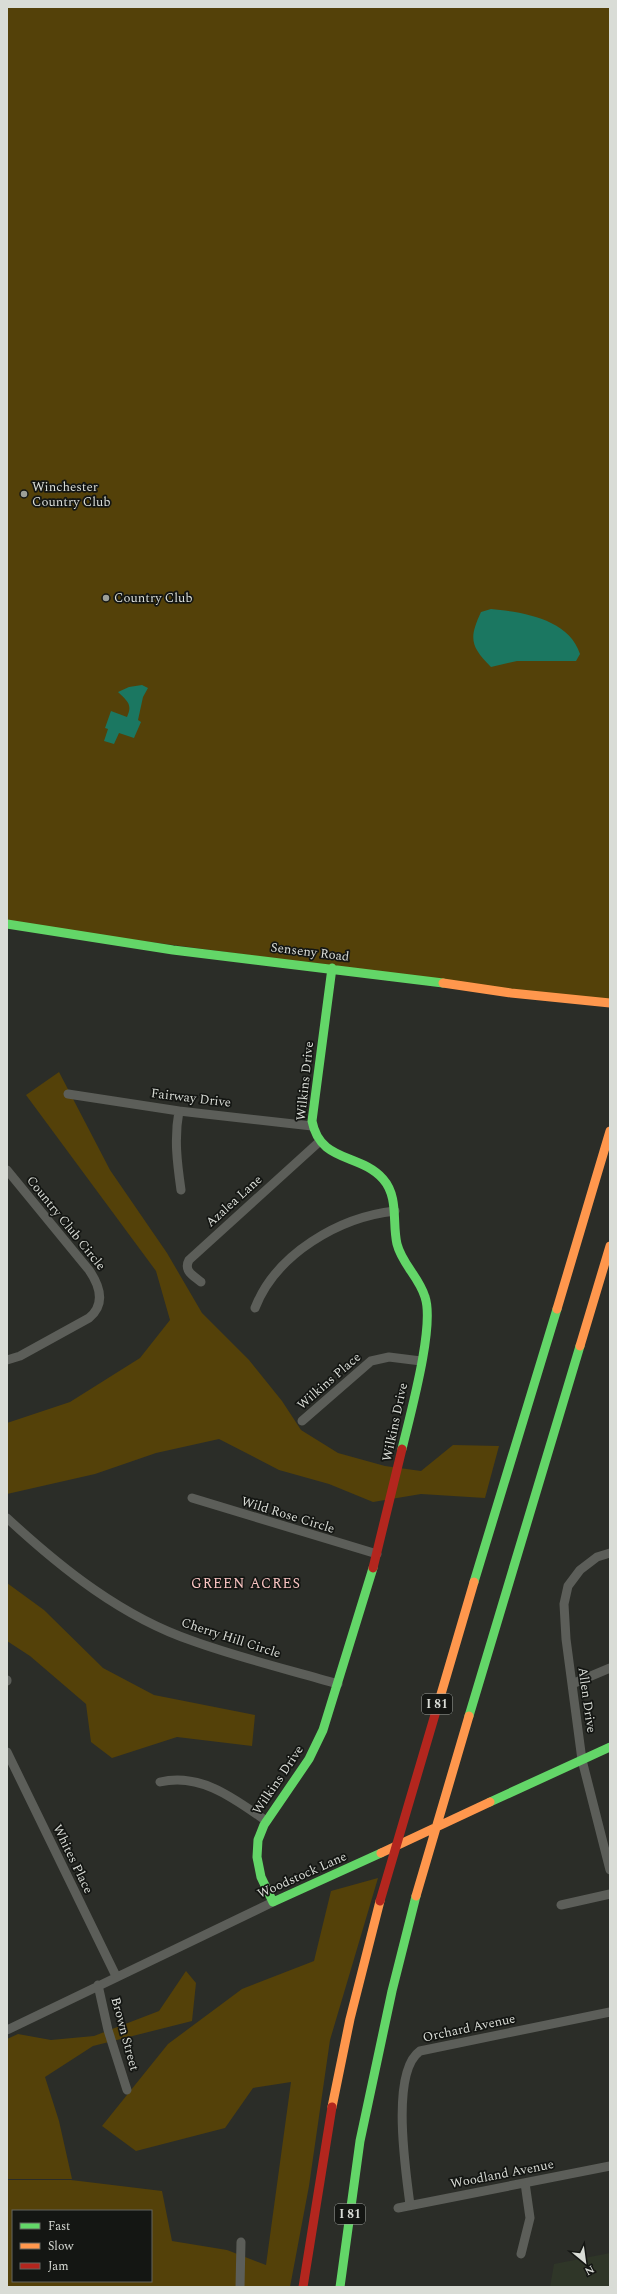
<svg xmlns="http://www.w3.org/2000/svg" width="617" height="2294" font-family="Spectral,serif">
  <style>
    .built { fill: #2f3628 }
    .green { fill: #544109; fill-rule: evenodd }
    .water { fill: #1b7761 }
    .lines { fill: none; stroke-linecap: round; stroke-linejoin: round }
    .street { stroke: #5c5e59; stroke-width: 9 }
    .fast { stroke: #63d668; stroke-width: 9 }
    .slow { stroke: #ff974d; stroke-width: 9 }
    .jam { stroke: #b3261e; stroke-width: 9 }
    .poi-dot { fill: #9c9f99; stroke: #141613; stroke-width: 1.5 }
    .labels { text-anchor: middle; dominant-baseline: central; stroke-width: 3.5; stroke-linejoin: round; paint-order: stroke }
    .shield { fill: #141613; stroke: #9ea19c; stroke-width: 1 }
    .shield-label { font-size: 12px; font-weight: bold; fill: #d9dcd6 }
    .poi-label { font-size: 13px; fill: #d9dcd6; stroke: #141613; text-anchor: start }
    .street-label { font-size: 13px; fill: #d9dcd6; stroke: #141613 }
    .neighbourhood-label { font-size: 14px; letter-spacing: 1px; fill: #f9c4c2; stroke: #141613 }
  </style>
  <rect width="100%" height="100%" fill="#2b2d28"/>
  <path class="built" d="M610 2253V2287H550L554 2264Z"/>
  <path class="green" d="M7 7H610V1003L7 923Z
    M59 1072 110 1170 167 1253 202 1313 249 1360 282 1401 301 1430 338 1453 385 1466 421 1471 453 1445 499 1446 485 1498 421 1494 373 1502 329 1484 279 1470 219 1439 156 1453 95 1474 7 1494V1423L70 1402 140 1358 170 1320 156 1271 26 1095Z
    M7 1583 44 1610 103 1668 154 1695 255 1715 252 1746 177 1737 112 1758 91 1742 86 1704 30 1656 7 1641Z
    M378 1878 330 2040 309 2186 290 2287H7V2180H71L162 2191 172 2241 227 2250 266 2265 291 2082 253 2088 225 2128 136 2151 102 2126 168 2044 242 1989 314 1961 331 1891ZM13 2211H151V2281H13Z
    M186 1971 196 1983 192 2021 93 2046 45 2077 59 2121 72 2179H7V2039L18 2034 51 2040 94 2036 159 2011Z"/>
  <path class="water" d="M491 609C523 612 569 619 580 654L576 661H517L491 667C470 646 469 638 481 612Z
    M142 685 148 688 143 697 138 720 141 722 134 738 119 733 114 744 104 741 108 729 105 728 111 711 127 717C133 704 127 701 118 692L129 687Z"/>
  <g class="lines">
    <path class="street" d="M68 1094 179 1111 312 1126
      M179 1111C174 1138 177 1162 181 1190
      M7 1170 89 1270C100 1286 106 1304 89 1318L20 1356 7 1360
      M201 1282C194 1276 183 1271 189 1260L319 1142
      M255 1308C276 1254 339 1217 395 1211
      M302 1421 371 1361 389 1357 421 1361
      M192 1498 377 1554
      M7 1518C61 1568 122 1617 193 1641 240 1658 290 1670 338 1684
      M610 1553 597 1557 580 1570 568 1586 564 1604 566 1639 582 1760 610 1870
      M7 1681V1680
      M572 1684 610 1668
      M7 1752 116 1976
      M160 1782C200 1772 235 1799 265 1820
      M561 1905 610 1894
      M98 1985 108 2030 127 2090
      M7 2030 273 1902
      M410 2205C406 2172 390 2072 420 2051L610 2012
      M398 2208 610 2166
      M521 2254 530 2218 525 2183
      M240 2287 241 2242"/>
    <path class="fast" d="M7 924 173 950 443 983
      M332 968 312 1121C320 1163 360 1153 383 1179 399 1197 392 1223 397 1244 402 1264 419 1277 425 1297 435 1326 410 1415 402 1449
      M373 1568 323 1730 309 1759 264 1825 258 1840 257 1857 261 1877 273 1902 381 1853
      M474 1582 557 1309
      M469 1716 580 1346
      M490 1802 610 1747
      M340 2287 360 2141 392 1991 416 1896"/>
    <path class="slow" d="M443 983 511 993 610 1003
      M557 1309 610 1131
      M580 1346 610 1246
      M439 1701 474 1582
      M381 1853 490 1802
      M416 1896 469 1716
      M332 2107 350 2019 380 1901"/>
    <path class="jam" d="M373 1568 402 1449
      M380 1901 439 1701
      M303 2287 332 2107"/>
  </g>
  <g class="poi-dot">
    <circle cx="24" cy="494" r="4"/>
    <circle cx="106" cy="598" r="4"/>
  </g>
  <g class="labels">
    <g class="shield">
      <rect x="422" y="1694" width="30" height="20" rx="3"/>
      <rect x="335" y="2204" width="30" height="20" rx="3"/>
    </g>
    <g class="shield-label">
      <text x="437" y="1704">I 81</text>
      <text x="350" y="2214">I 81</text>
    </g>
    <g class="poi-label">
      <text x="32" y="487">Winchester<tspan x="32" dy="15">Country Club</tspan></text>
      <text x="114" y="598">Country Club</text>
    </g>
    <g class="street-label">
      <text transform="translate(310 952) rotate(7)">Senseny Road</text>
      <text transform="translate(305 1081) rotate(-84)">Wilkins Drive</text>
      <text transform="translate(191 1098) rotate(7)">Fairway Drive</text>
      <text transform="translate(234 1201) rotate(-42)">Azalea Lane</text>
      <text transform="translate(66 1223) rotate(51)">Country Club Circle</text>
      <text transform="translate(329 1381) rotate(-41)">Wilkins Place</text>
      <text transform="translate(395 1422) rotate(-78)">Wilkins Drive</text>
      <text transform="translate(288 1515) rotate(17)">Wild Rose Circle</text>
      <text transform="translate(231 1638) rotate(18)">Cherry Hill Circle</text>
      <text transform="translate(587 1700) rotate(82)">Allen Drive</text>
      <text transform="translate(278 1780) rotate(-56)">Wilkins Drive</text>
      <text transform="translate(73 1859) rotate(64)">Whites Place</text>
      <text transform="translate(302 1875) rotate(-24)">Woodstock Lane</text>
      <text transform="translate(469 2028) rotate(-12)">Orchard Avenue</text>
      <text transform="translate(125 2034) rotate(75)">Brown Street</text>
      <text transform="translate(502 2174) rotate(-11)">Woodland Avenue</text>
    </g>
    <g class="neighbourhood-label">
      <text x="246" y="1583">GREEN ACRES</text>
    </g>
  </g>
  <rect width="617" height="2294" fill="none" stroke="#d9dcd6" stroke-width="16"/>
  <rect x="12" y="2210" width="140" height="72" fill="#141613" stroke="#636561"/>
  <rect x="20" y="2223" width="20" height="6" fill="#63d668" stroke="#636561"/>
  <text x="48" y="2230" font-size="12" fill="#d9dcd6">Fast</text>
  <rect x="20" y="2243" width="20" height="6" fill="#ff974d" stroke="#636561"/>
  <text x="48" y="2250" font-size="12" fill="#d9dcd6">Slow</text>
  <rect x="20" y="2263" width="20" height="6" fill="#b3261e" stroke="#636561"/>
  <text x="48" y="2270" font-size="12" fill="#d9dcd6">Jam</text>
  <g transform="translate(585 2262) rotate(151)" stroke="#141613" stroke-width="3" paint-order="stroke">
  <path d="M0-3L7 15L0 10L-7 15Z" fill="#d9dcd6"/>
  <text y="-6" font-size="11" font-weight="bold" text-anchor="middle" fill="#d9dcd6">N</text>
  </g>
</svg>
